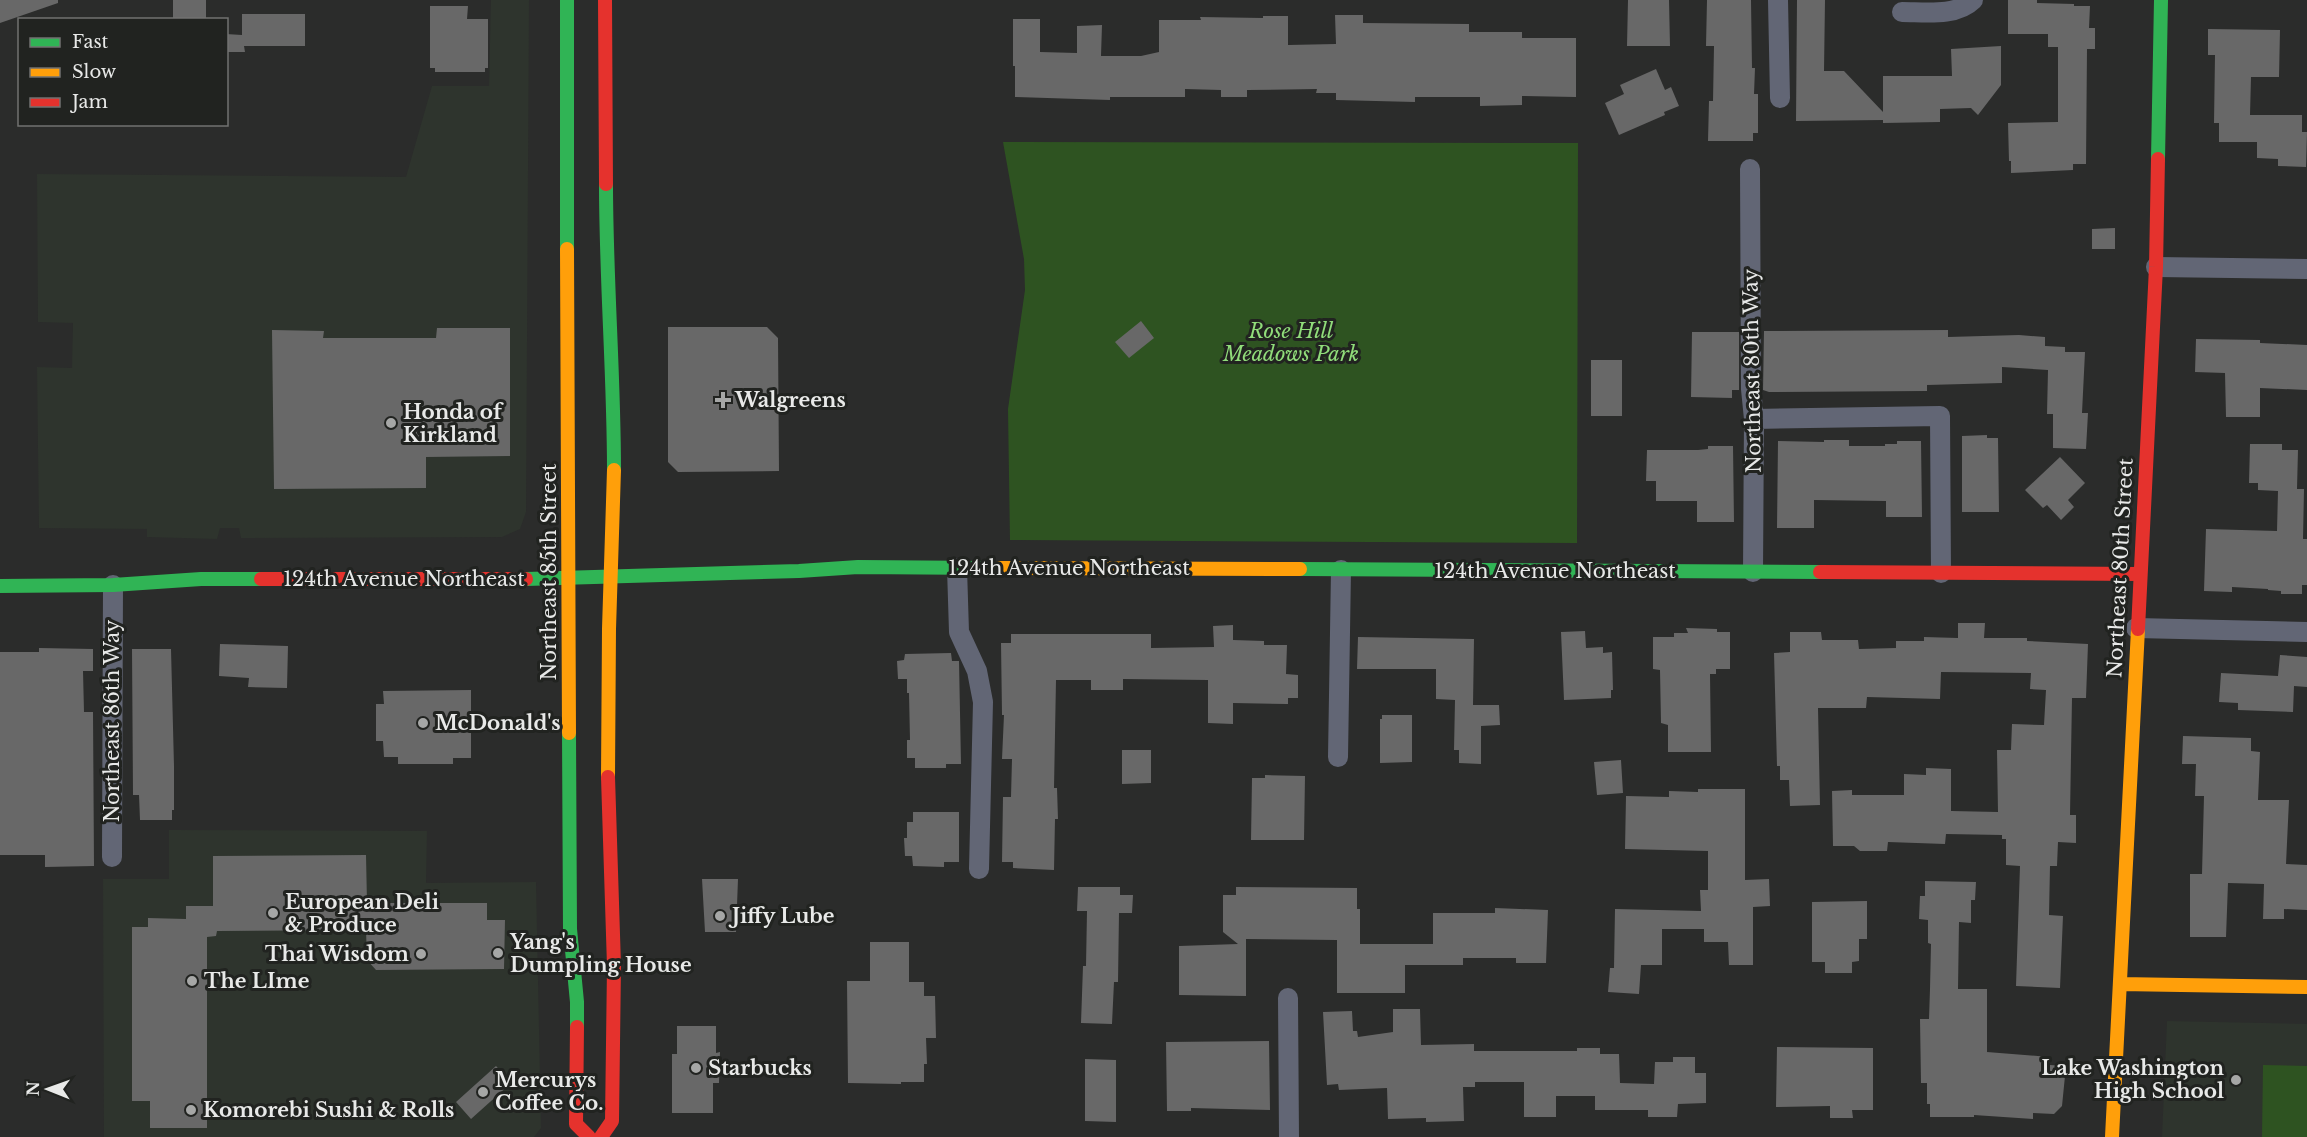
<svg xmlns="http://www.w3.org/2000/svg" width="2307" height="1137" font-family="'Libre Baskerville',serif">
  <style>
    .built { fill: #2e342d }
    .park { fill: #2e5321 }
    .building { fill: #686868 }
    .lines { fill: none; stroke-linecap: round; stroke-linejoin: round }
    .street { stroke: #626675; stroke-width: 20 }
    .fast { stroke: #30b455; stroke-width: 14 }
    .slow { stroke: #ff9f0a; stroke-width: 14 }
    .jam { stroke: #e5322d; stroke-width: 14 }
    .poi-dot { fill: #a6a7a6; stroke: #212320; stroke-width: 2 }
    .labels { text-anchor: middle; dominant-baseline: central; stroke-width: 6; stroke-linejoin: round; paint-order: stroke }
    .park-label { font-size: 20px; font-style: italic; fill: #90dc7a; stroke: #212320 }
    .street-label { font-size: 20px; fill: #e8e9e8; stroke: #212320 }
    .poi-label { font-size: 20px; font-weight: bold; fill: #e8e9e8; stroke: #212320; text-anchor: start }
  </style>
  <rect width="100%" height="100%" fill="#2b2c2b"/>
  <path class="built" d="M491 0H529L526 512 520 529 502 537 241 538 239 528H220L217 539 147 537V529L39 528 37 367 72 368 73 323 38 322 37 174 406 177 432 86H489Z
    M169 830 427 831 426 883 536 882 541 1128 534 1137H104L103 879H169Z
    M2167 1021 2307 1024V1137H2162Z"/>
  <path class="park" d="M1003 142 1578 143 1577 543 1010 540 1008 409 1025 290 1024 259Z
    M2263 1065 2307 1066V1137H2262Z"/>
  <path class="building" d="M0 0H58V3L0 23Z
    M173 0H206V18H173Z
    M1628 0H1669L1670 46H1627Z
    M1707 0H1751L1752 68H1755L1754 94H1758V133H1753V141H1708L1709 101H1713L1714 46H1706Z
    M1797 0H1825L1824 71H1844L1883 112V76H1952L1951 49 2001 46V85L1978 115 1971 108 1940 109V122L1883 123V120L1796 121Z
    M2008 0H2037V3L2074 4V6H2090L2089 28H2095V49H2087L2086 164H2073V170L2011 173V161H2009L2008 123 2058 122V47H2048V34H2008Z
    M430 6H468L467 19H488V68H485V72H435V68H430Z
    M242 14H305V46H244L245 52H226V34L242 35Z
    M1335 15H1363V23L1469 24V32H1522V38H1576V97L1522 96V105L1480 106V97H1415V102L1336 100V93H1316L1317 89 1247 90V97H1221V90L1185 89V97H1110V100L1015 97V66H1013V19H1040V52L1077 53V26L1102 25 1101 56H1141L1159 52V20H1201L1200 17 1263 18V16H1288V45L1336 44Z
    M2208 29 2280 30 2279 77H2251L2250 115H2302V132H2307L2306 167 2278 166V159L2257 158V142H2219V123H2214L2215 55H2208Z
    M1656 69 1665 90 1671 87 1679 106 1664 112 1665 115 1619 135 1605 103 1624 94 1620 85Z
    M2115 228V249H2092V229Z
    M1141 321 1154 338 1129 358 1115 342Z
    M668 327H767L778 338 779 471 678 472 668 462Z
    M437 328H510V456L426 457V488L274 489 272 330 324 331 323 338H436Z
    M1948 330V337L2019 335 2045 337V346L2065 347V352H2085L2082 413H2088L2086 449 2053 448V414H2047L2048 370 2002 367V383L1927 385V391L1769 392 1763 390 1764 331Z
    M1692 332H1739V390H1732V398L1691 397Z
    M2196 339 2260 340V343L2307 345V390L2260 388V417H2226L2225 373 2195 372Z
    M1591 360H1622V416H1591Z
    M1987 435V438H1998L1999 512H1962V436Z
    M1824 440H1849V446H1885V444H1897V441H1921L1922 517H1886V501L1814 500V528H1777L1778 441 1824 442Z
    M2250 444H2282V450H2298L2297 489H2304L2303 539H2307V585H2302V594H2281V591L2268 590V589L2232 587V592L2204 591 2206 529 2277 531 2278 491 2258 490V483H2249Z
    M1708 446H1733L1734 522H1697V501H1656V481H1646L1647 450H1698L1708 449Z
    M2060 457 2085 483 2068 500 2074 507 2061 520 2047 505 2043 508 2025 490Z
    M1958 623H1985L1984 638H2027V641L2088 644 2086 698H2072L2070 815H2076V843L2058 842 2057 866H2050L2049 915 2063 916 2060 988 2016 986 2020 866 2006 865V839H2002V835L1946 834 1945 844 1888 842 1887 851H1860L1854 846H1833L1832 791 1852 790V795H1904V774L1926 775V768L1951 769V811L1998 812 1997 750H2011L2012 724 2044 725 2046 690 2030 689 2031 673 1941 672 1940 699 1867 697 1866 708H1818L1820 805 1790 806 1789 780H1780V766H1777L1774 653 1790 652V632H1821L1822 640H1858L1859 649 1896 648V641H1924V637L1958 638Z
    M1233 625V640L1264 641V645H1287L1286 674 1298 675V698H1288V704L1233 703V724L1208 723V680L1123 679V690H1091V680H1056L1054 788H1057L1058 819H1055L1054 870 1013 868V862H1002L1003 797H1011L1012 759H1002L1004 715H1002L1001 643H1011V634H1151V648L1214 647 1213 626Z
    M1686 628 1717 629V632H1730V669H1716V674H1710L1711 752H1668V725L1661 723 1660 670 1653 669V637H1674V633H1688Z
    M1585 631 1586 648 1603 647V653L1612 652 1613 690H1611V698L1564 700 1561 632Z
    M1358 637 1474 639 1473 705H1499L1500 725 1481 726V764L1459 763V750H1454L1455 700 1436 699V669H1357Z
    M220 644 288 646 287 688 248 687 249 678 219 676Z
    M39 648 93 649V671H83L84 712H93L94 866 45 867V855H0V652H39Z
    M132 649H171L174 766V810H172V820H140L139 795H133Z
    M951 653 952 661H959L961 764H946V768H915V758H907V740H910L909 693H907V679H898L897 661 904 660 905 654Z
    M2280 655 2307 657V687L2294 686 2293 712 2238 710V703L2219 702 2221 673 2278 676Z
    M471 690V758H453V764H398V757H384L383 741H376V704H384L383 691Z
    M1382 715H1412V762L1380 763V719H1382Z
    M2183 736 2251 738V751L2260 752 2258 800H2289L2286 864 2307 865V910L2284 909V919H2263L2264 884 2228 883 2226 937H2190V874H2202L2204 796H2195L2196 764H2182Z
    M1122 750H1151V783L1122 784Z
    M1621 760 1623 793 1597 795 1594 762Z
    M1265 775 1305 776 1304 840H1251L1252 778H1265Z
    M1698 789H1745V880L1769 879 1770 906 1753 907V965H1729L1728 942H1704V929H1662V965H1641L1639 994 1608 992 1610 968H1614L1615 909 1701 911 1700 890H1708V851L1625 849 1626 796 1669 797V791L1698 792Z
    M913 812H959V862H944V867L913 866 912 856H905L904 838H907V822H913Z
    M366 855 367 903H487V920H505L504 969 376 970 367 960 366 930 217 931 216 936 207 937V1128H150V1101H132V927H148V918L186 919V906H213V856Z
    M702 879H738L736 932H705Z
    M1925 881 1976 882 1975 900H1971V923L1959 922 1958 989H1987V1052L2050 1057V1065L2066 1066 2062 1106 2054 1114 2033 1113V1119L1974 1115V1117H1930V1104H1927V1083H1921L1920 1019H1929L1930 989 1931 944 1928 943V920L1919 919 1920 896H1925Z
    M1078 887H1120V895H1133L1132 913H1119L1118 982H1114L1112 1024 1081 1023 1083 966H1086L1087 911H1077Z
    M1236 887 1357 888V909H1360V944H1433V913H1495V908L1548 910 1546 963H1516V958H1463V965H1405V993H1337V940L1246 939V996L1179 995V946L1238 944 1223 932V895H1236Z
    M1867 901V939H1859V961L1852 962V973H1825V962H1812V902Z
    M870 942H909V982H924V996H935L936 1038H926L927 1064H924V1082H901V1084L848 1083 847 981H870Z
    M1393 1009H1420L1421 1045 1474 1044V1051H1577V1048H1600V1054H1619L1620 1083 1654 1084 1655 1062H1673V1057H1695V1073H1706V1103L1678 1104 1677 1117H1648V1110H1595V1096H1556V1117H1524V1082H1475V1087H1463L1464 1121 1426 1122V1118L1388 1119 1387 1088 1339 1090 1338 1084 1327 1085 1323 1012 1352 1011 1353 1031H1357L1358 1037 1393 1032Z
    M677 1026H716V1053L720 1052 719 1083H713V1113H672V1054H677Z
    M1269 1041 1270 1110 1191 1108V1111H1167L1166 1042Z
    M1777 1047 1873 1048V1110H1852L1853 1118H1830V1106L1776 1107Z
    M1085 1059 1116 1060V1122L1085 1121Z
    M496 1066 511 1083 471 1119 456 1102Z"/>
  <g class="lines">
    <path class="street" d="M1778 0 1780 98
      M1902 12C1924 12 1956 17 1973 0
      M1750 169 1751 389 1754 419 1753 572
      M2156 267 2307 269
      M1754 419 1940 416 1941 573
      M957 568 959 632 977 671 983 702 979 869
      M2136 628 2307 632
      M1338 757 1341 570
      M112 857 113 585
      M1288 998 1289 1137"/>
    <path class="fast" d="M567 0V249
      M2158 159 2161 0
      M606 184C606 280 614 375 614 470
      M1300 569 1820 572
      M526 579 799 571 858 567 988 568
      M0 586 113 585 201 579H261
      M569 733 570 929 577 1002V1027"/>
    <path class="slow" d="M567 249 569 733
      M988 568 1300 569
      M608 777 609 629 614 470
      M2120 984 2307 987
      M2112 1137 2138 629"/>
    <path class="jam" d="M605 0 606 184
      M1820 572 2139 574
      M261 579H526
      M2138 629 2156 267 2158 159
      M577 1027 576 1124 589 1137
      M601 1137 612 1121 614 966 608 777"/>
  </g>
  <g class="poi-dot">
    <path d="M720 391h6v6h6v6h-6v6h-6v-6h-6v-6h6z"/>
    <circle cx="391" cy="423" r="6"/>
    <circle cx="423" cy="723" r="6"/>
    <circle cx="273" cy="913" r="6"/>
    <circle cx="720" cy="916" r="6"/>
    <circle cx="498" cy="953" r="6"/>
    <circle cx="421" cy="954" r="6"/>
    <circle cx="192" cy="981" r="6"/>
    <circle cx="696" cy="1068" r="6"/>
    <circle cx="2236" cy="1080" r="6"/>
    <circle cx="483" cy="1092" r="6"/>
    <circle cx="191" cy="1110" r="6"/>
  </g>
  <g class="labels">
    <g class="park-label">
      <text x="1291" y="331">Rose Hill<tspan x="1291" dy="23">Meadows Park</tspan></text>
    </g>
    <g class="street-label">
      <text transform="translate(1752 371) rotate(-91)">Northeast 80th Way</text>
      <text x="1069" y="568">124th Avenue Northeast</text>
      <text transform="translate(2120 568) rotate(-87)">Northeast 80th Street</text>
      <text x="1555" y="571">124th Avenue Northeast</text>
      <text transform="translate(549 572) rotate(-90)">Northeast 85th Street</text>
      <text x="404" y="579">124th Avenue Northeast</text>
      <text transform="translate(112 721) rotate(-90)">Northeast 86th Way</text>
    </g>
    <g class="poi-label">
      <text x="735" y="400">Walgreens</text>
      <text x="403" y="412">Honda of<tspan x="403" dy="23">Kirkland</tspan></text>
      <text x="435" y="723">McDonald's</text>
      <text x="285" y="902">European Deli<tspan x="285" dy="23">&amp; Produce</tspan></text>
      <text x="732" y="916">Jiffy Lube</text>
      <text x="510" y="942">Yang's<tspan x="510" dy="23">Dumpling House</tspan></text>
      <text x="409" y="954" text-anchor="end">Thai Wisdom</text>
      <text x="204" y="981">The LIme</text>
      <text x="708" y="1068">Starbucks</text>
      <text x="2224" y="1068" text-anchor="end">Lake Washington<tspan x="2224" dy="23">High School</tspan></text>
      <text x="495" y="1080">Mercurys<tspan x="495" dy="23">Coffee Co.</tspan></text>
      <text x="203" y="1110">Komorebi Sushi &amp; Rolls</text>
    </g>
  </g>
  <rect x="18" y="18" width="210" height="108" fill="#212320" stroke="#717270" stroke-width="1.5"/>
  <rect x="30" y="38" width="30" height="9" fill="#30b455" stroke="#717270" stroke-width="1.5"/>
  <text x="72" y="48" font-size="18" fill="#e8e9e8">Fast</text>
  <rect x="30" y="68" width="30" height="9" fill="#ff9f0a" stroke="#717270" stroke-width="1.5"/>
  <text x="72" y="78" font-size="18" fill="#e8e9e8">Slow</text>
  <rect x="30" y="98" width="30" height="9" fill="#e5322d" stroke="#717270" stroke-width="1.5"/>
  <text x="72" y="108" font-size="18" fill="#e8e9e8">Jam</text>
  <g transform="translate(48 1089) rotate(271)" stroke="#212320" stroke-width="4.5" paint-order="stroke">
  <path d="M0-4.5L10 22L0 15L-10 22Z" fill="#e8e9e8"/>
  <text y="-9" font-size="16" font-weight="bold" text-anchor="middle" fill="#e8e9e8">N</text>
  </g>
</svg>
